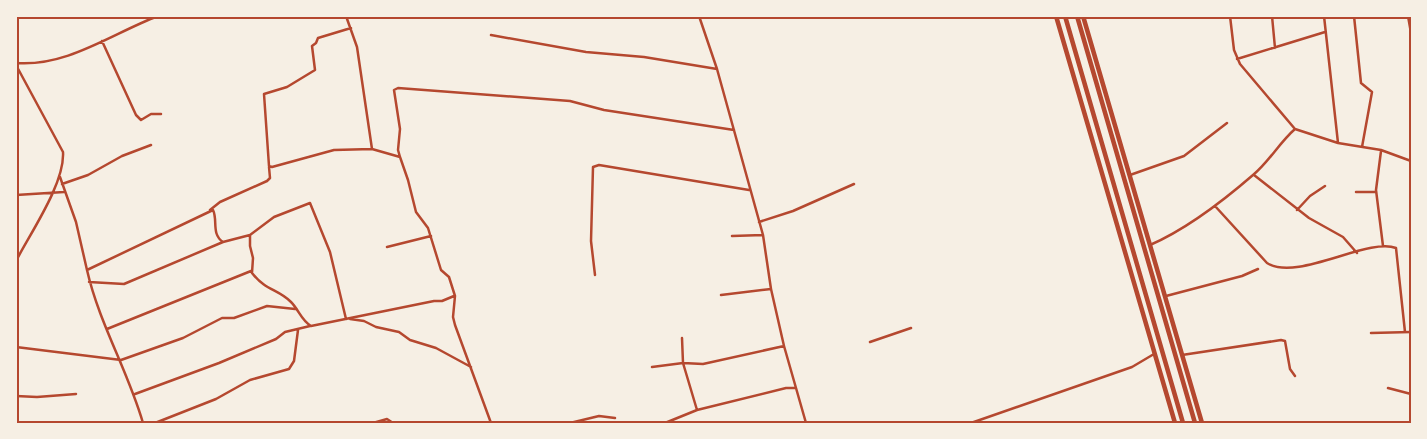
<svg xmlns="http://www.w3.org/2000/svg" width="1427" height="439" font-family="'Libre Baskerville',serif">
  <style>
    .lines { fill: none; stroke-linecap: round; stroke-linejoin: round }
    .minor { stroke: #b5482f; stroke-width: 2.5 }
    .primary { stroke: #b5482f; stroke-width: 4.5 }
    .trunk { stroke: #b5482f; stroke-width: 4.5 }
    .neatline { fill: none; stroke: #b5482f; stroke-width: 2 }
  </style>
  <rect width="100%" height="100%" fill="#f6efe4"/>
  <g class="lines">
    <path class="minor" d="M346 16 357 47 372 149
      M699 16 717 69 763 235 771 289 784 346 806 423
      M1230 16 1234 50 1240 64 1295 129
      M1272 16 1275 48
      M1324 16 1338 143
      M1354 16 1361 83 1372 92 1362 147
      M1408 16 1411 33
      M351 28 318 38 316 43 312 46 315 70 287 87 264 94 269 166 272 167 334 150 372 149 400 157 408 180 416 212 428 228 441 270 449 277 455 296 453 317 455 325 491 423
      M491 35 586 52 644 57 717 69
      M102 41 136 115 141 120 151 114H161
      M1237 59 1325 32
      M16 63C67 67 111 34 158 16
      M16 65 63 152C65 183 31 232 16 261
      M1295 129 1338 143 1381 150 1411 161
      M1381 151 1376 190 1383 246
      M400 157 398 150 400 129 394 90 398 88 570 101 604 110 734 130
      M1130 175 1184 156 1227 123
      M1254 175 1309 218 1343 237 1357 253
      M60 177 76 222 87 270 213 210C218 220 211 234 223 242L250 235V246L253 258 252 273C266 291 278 289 291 302 299 310 301 320 311 326L434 301H442L454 296
      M62 184 88 175 122 156 151 145
      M1356 192H1376
      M16 195 64 192
      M1215 206 1267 263C1297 282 1368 237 1396 248L1405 332
      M210 210 220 202 267 181 270 178 269 167
      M1297 210 1310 196 1325 186
      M759 222 793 211 854 184
      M250 235 274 217 310 203 330 252 346 319
      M732 236 763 235
      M1150 245C1187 229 1223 201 1253 175 1269 162 1279 143 1295 129
      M387 247 431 236
      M87 270C99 323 128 371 143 423
      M595 275 591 241 593 167 599 165 749 190
      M89 282 124 284 223 242
      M721 295 771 289
      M1166 296 1242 276 1258 269
      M350 319 364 321 376 327 399 332 410 340 436 348 471 367
      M107 329 251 271
      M1371 333 1411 332
      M682 338 683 363 697 410
      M870 342 911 328
      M16 347 121 360 183 338 222 318H234L267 306 295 309
      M1182 355 1281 340 1285 341 1290 369 1295 376
      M652 367 683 363 703 364 784 346
      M1388 388 1411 394
      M135 394 219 363 276 339 285 332 310 326
      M16 396 37 397 76 394
      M155 423 216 399 250 380 289 369 294 361 298 330
      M373 423 387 419 393 423
      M570 423 599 416 615 418
      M665 423 697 410 786 388H796
      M971 423 1132 367 1154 354"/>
    <path class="primary" d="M1056 16 1175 423
      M1083 16 1202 423"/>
    <path class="trunk" d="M1065 16 1183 423
      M1077 16 1195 423"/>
  </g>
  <rect width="1427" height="439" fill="none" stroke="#f6efe4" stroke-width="35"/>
  <rect x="18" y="18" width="1392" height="404" class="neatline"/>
</svg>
